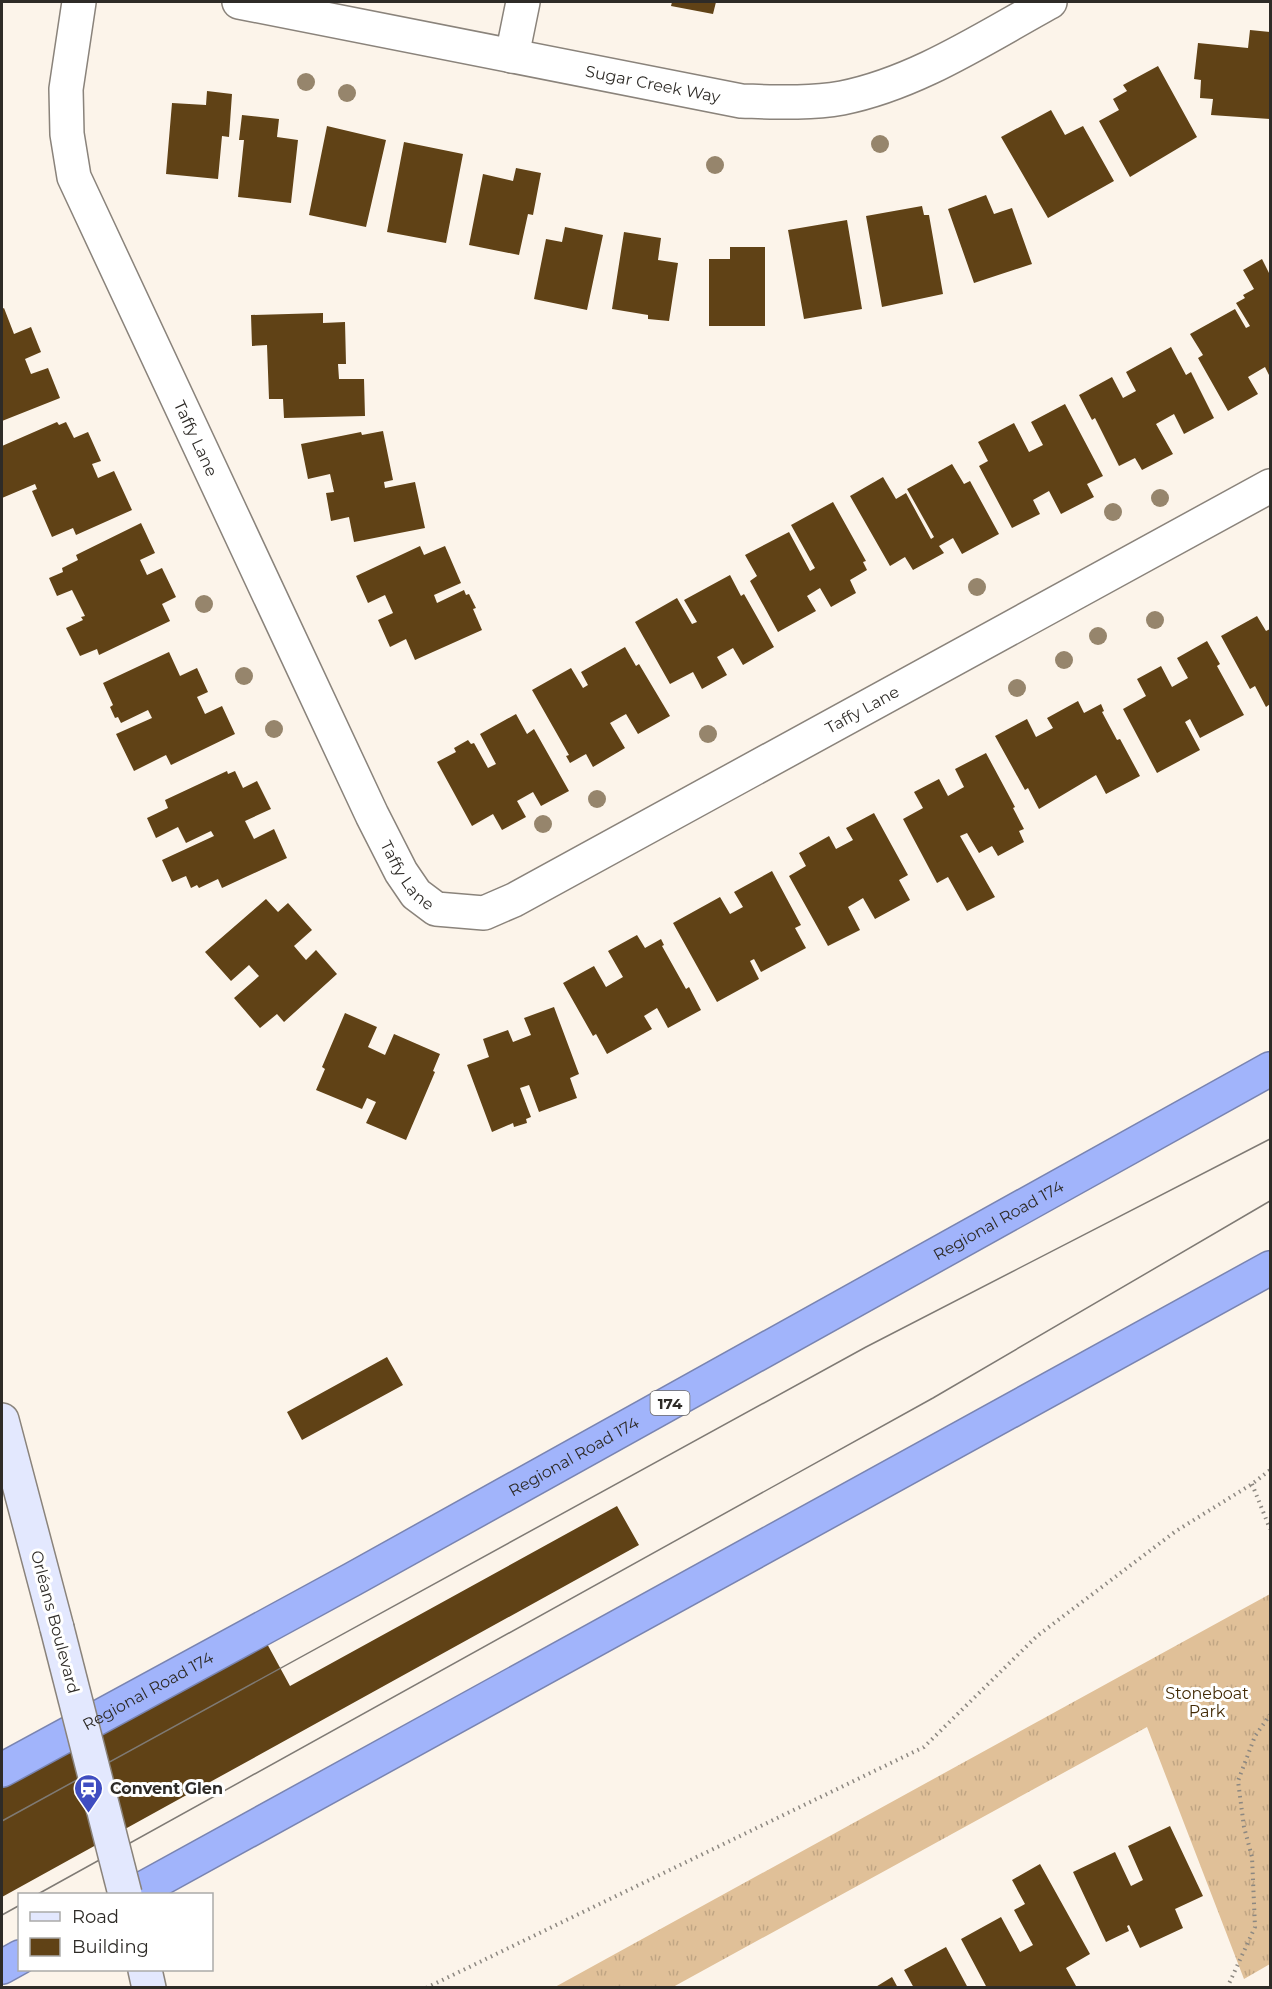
<svg xmlns="http://www.w3.org/2000/svg" width="1272" height="1989" font-family="Montserrat,sans-serif">
  <style>
    .grass { fill: url(#grass-tufts) }
    .building { fill: #604216 }
    .lines { fill: none; stroke-linecap: round; stroke-linejoin: round }
    .street-casing { stroke: #8a837b; stroke-width: 36 }
    .secondary-casing { stroke: #8a837b; stroke-width: 36 }
    .highway-casing { stroke: #7984b1; stroke-width: 36 }
    .path { stroke: #8d8881; stroke-width: 4; stroke-dasharray: 1.5 4.5; stroke-linecap: butt }
    .street { stroke: #fff; stroke-width: 33 }
    .secondary { stroke: #e3e8fe; stroke-width: 33 }
    .highway { stroke: #a1b4fb; stroke-width: 33 }
    .tram { stroke: #7f7a74; stroke-width: 1.5 }
    .secondary-bridge-casing { stroke: #8a837b; stroke-width: 36; stroke-linecap: butt }
    .secondary-bridge { stroke: #e3e8fe; stroke-width: 33 }
    .tree { fill: #96856c }
    .labels { text-anchor: middle; dominant-baseline: central; stroke-width: 6; stroke-linejoin: round; paint-order: stroke }
    .shield { fill: #fff; stroke: #6d6b68; stroke-width: 1.5 }
    .shield-label { font-size: 15px; font-weight: bold; fill: #2e2b27 }
    .street-label { font-size: 16px; fill: #2e2b27; stroke: #fff }
    .park-label { font-size: 16px; fill: #422a05; stroke: #fff }
    .poi-label { font-size: 16px; font-weight: bold; fill: #2e2b27; stroke: #fff; text-anchor: start }
  </style>
  <defs>
    <pattern id="grass-tufts" width="24" height="20" patternUnits="userSpaceOnUse" patternTransform="scale(1.5)"><rect width="24" height="20" fill="#e0c098"/><path d="M3 7l-1-3M5 7V3M7 7l1-3M15 17l-1-3M17 17v-4M19 17l1-3" fill="none" stroke="#c0a583"/></pattern>
  </defs>
  <rect width="100%" height="100%" fill="#fcf4ea"/>
  <path class="grass" d="M1270 1594V1964L1244 1979 1147 1727 673 1987H555Z"/>
  <path class="building" d="M672 2H716L713 14 671 6Z
    M1250 30 1270 32V119L1211 115 1213 99 1200 98 1201 80 1194 79 1198 43 1248 48Z
    M1158 66 1197 137 1130 177 1099 121 1119 110 1113 99 1127 91 1123 85Z
    M207 91 232 94 229 137 222 136 218 179 166 174 172 103 206 105Z
    M1051 110 1065 135 1083 126 1114 181 1048 218 1001 137Z
    M242 115 279 119 277 137 298 140 291 203 238 197 244 140H239Z
    M327 126 386 140 366 227 309 215Z
    M404 142 463 154 446 243 387 232Z
    M516 168 541 173 533 215 528 214 519 255 469 245 483 174 513 181Z
    M986 195 994 214 1012 208 1032 264 974 283 948 209Z
    M922 206 924 215H929L943 294 882 307 866 216Z
    M847 220 862 309 804 319 788 230Z
    M565 227 603 235 587 310 534 299 546 239 562 242Z
    M624 232 661 238 658 260 678 263 669 321 648 319V315L612 309Z
    M730 247H765V326H709V259H730Z
    M1262 259 1270 275V377L1265 367 1248 377 1258 394 1228 411 1198 358 1203 355 1190 334 1235 309 1246 328 1250 326 1236 303 1245 298 1243 295 1254 289 1243 270Z
    M4 308 14 334 31 327 41 352 25 359 31 374 48 368 60 398 2 421V309Z
    M323 313V323L345 322 346 364H338L339 379H364L365 416 284 418 283 399H269L267 345 252 346 251 315Z
    M1171 347 1186 375 1191 372 1214 418 1184 434 1174 414 1156 424 1173 454 1142 470 1135 458 1119 466 1095 418 1092 420 1079 395 1112 377 1123 398 1136 391 1126 372Z
    M1065 404 1103 476 1087 484 1094 497 1061 514 1049 491 1033 500 1040 514 1012 528 979 466 988 461 978 442 1014 423 1029 452 1043 445 1031 422Z
    M57 422 59 425 66 422 74 438 88 432 101 461 92 464 98 478 114 471 132 510 76 535 73 528 52 537 32 491 37 489 35 484 2 498V446Z
    M383 431 393 480 384 482 385 488 415 482 425 528 354 542 349 517 331 521 326 493 334 492 330 474 308 479 301 444 361 432 362 435Z
    M952 464 964 484 970 481 999 534 962 554 953 538 939 546 944 553 913 570 905 557 890 566 850 496 883 477 896 499 906 493 931 539 934 537 907 489Z
    M833 502 866 561 863 562 867 570 850 580 856 593 831 607 820 588 807 596 816 611 778 632 750 581 757 576 745 555 789 532 810 571 815 568 791 525Z
    M141 523 155 553 140 560 147 575 162 568 176 597 162 604 170 621 99 655 97 649 80 656 66 628 83 620 81 617 85 616 72 590 57 596 49 578 63 572 62 568 78 560 76 555Z
    M420 546 424 555 445 546 461 583 434 595 437 603 464 590 466 595 469 594 476 608 473 609 482 630 415 660 406 639 390 647 378 620 393 613 385 595 368 603 356 576Z
    M730 575 741 596 744 594 774 647 743 665 733 648 717 657 727 675 702 689 693 672 670 684 635 622 677 598 692 624 697 622 684 600Z
    M1257 616 1266 631 1270 629V704L1266 707 1255 686 1250 689 1221 636Z
    M1207 641 1220 664 1217 666 1244 715 1200 738 1190 719 1185 722 1200 750 1157 773 1123 709 1146 696 1137 679 1161 666 1172 687 1188 678 1177 658Z
    M625 647 636 666 639 664 670 716 638 734 626 714 610 723 625 748 593 767 586 754 570 763 566 756 569 755 532 690 571 668 583 688 588 685 581 672Z
    M169 652 180 676 197 668 208 692 197 697 205 714 222 706 235 734 171 765 166 755 134 771 116 734 152 718 148 710 121 723 118 717 115 718 110 707 113 705 103 683Z
    M1078 701 1084 713 1101 704 1104 711 1102 712 1117 740 1120 739 1140 776 1106 794 1096 775 1039 809 1028 788 1025 790 995 736 1027 719 1036 737 1053 728 1047 718Z
    M516 714 527 734 534 729 569 791 541 806 533 792 517 801 526 817 502 830 493 814 472 826 437 762 456 752 454 748 468 740 471 744 474 743 488 768 496 764 480 734Z
    M986 753 1015 807 1013 808 1024 829 1019 831 1024 842 998 856 992 846 979 853 967 833 960 836 995 897 967 911 948 877 937 883 903 819 923 808 914 792 939 779 948 796 964 787 955 769Z
    M227 771 228 774 235 771 243 788 257 781 271 809 245 821 254 839 274 829 287 858 222 888 218 879 199 888 197 885 191 888 186 876 172 882 162 860 214 836 211 831 186 843 178 827 156 838 147 818 168 808 165 800Z
    M874 813 908 875 899 880 910 900 875 919 863 898 848 907 860 930 828 946 789 876 806 866 799 853 829 836 836 849 853 840 846 828Z
    M772 871 801 925 795 928 806 948 761 972 754 959 750 961 759 979 717 1002 673 923 720 897 730 914 743 907 734 892Z
    M266 899 278 912 288 903 312 930 294 946 306 960 316 950 337 974 284 1022 277 1014 260 1028 234 998 259 976 249 965 231 981 205 952Z
    M637 935 645 948 661 939 664 945 662 946 686 989 689 987 701 1010 668 1028 657 1008 644 1016 652 1029 607 1054 596 1034 593 1036 563 983 594 966 606 987 623 977 608 951Z
    M554 1007 579 1074 570 1078 577 1098 539 1112 529 1085 520 1088 531 1117 526 1119 527 1123 514 1127 513 1123 492 1132 467 1065 489 1057 483 1039 508 1030 513 1042 531 1035 524 1018Z
    M345 1013 377 1027 368 1047 385 1055 394 1034 440 1054 433 1071 435 1072 406 1140 366 1123 376 1102 367 1098 362 1109 316 1090 325 1069 322 1067Z
    M387 1357 403 1385 302 1440 287 1412Z
    M617 1506 639 1545 2 1897V1785L265 1640 290 1686Z
    M1170 1826 1203 1896 1175 1909 1183 1928 1140 1948 1129 1925 1127 1926 1129 1931 1106 1942 1073 1872 1115 1852 1131 1886 1143 1880 1128 1846Z
    M1040 1864 1090 1954 1066 1968 1076 1986 1073 1988H987L961 1939 1001 1917 1020 1952 1033 1945 1014 1910 1025 1904 1012 1880Z
    M946 1947 968 1988H914L904 1970Z
    M892 1977 898 1988H874Z"/>
  <g class="lines">
    <defs>
      <g id="street">
        <path id="s1" d="M79 2 66 89 67 134 74 177 372 815 401 872 416 894 436 909 484 913 514 900 1270 486"/>
        <path id="s2" d="M239 2 741 101C775 102 809 104 842 98 917 83 984 38 1050 2"/>
        <path d="M512 56 523 2"/>
      </g>
      <path id="secondary" d="M2 1420 57 1628
        M145 1970 149 1988"/>
      <g id="highway">
        <path id="s3" d="M2 1770 353 1579 1270 1069"/>
        <path d="M133 1894 1270 1268"/>
        <path d="M2 1967 20 1957"/>
      </g>
    </defs>
    <use href="#street" class="street-casing"/>
    <use href="#secondary" class="secondary-casing"/>
    <use href="#highway" class="highway-casing"/>
    <path class="path" d="M1252 1484 1270 1529
      M426 1988 924 1747 1037 1636 1176 1531 1252 1484 1270 1470
      M1227 1988 1255 1927 1252 1857 1244 1827 1238 1781 1255 1736 1270 1715"/>
    <use href="#street" class="street"/>
    <use href="#secondary" class="secondary"/>
    <use href="#highway" class="highway"/>
    <path class="tram" d="M2 1821 866 1347 1270 1139
      M38 1894 933 1398 1270 1201
      M2 1915 20 1905"/>
    <defs>
      <path id="secondary-bridge" d="M57 1628 125 1894"/>
    </defs>
    <use href="#secondary-bridge" class="secondary-bridge-casing"/>
    <use href="#secondary-bridge" class="secondary-bridge"/>
  </g>
  <g class="tree">
    <circle cx="306" cy="82" r="9"/>
    <circle cx="347" cy="93" r="9"/>
    <circle cx="880" cy="144" r="9"/>
    <circle cx="715" cy="165" r="9"/>
    <circle cx="1160" cy="498" r="9"/>
    <circle cx="1113" cy="512" r="9"/>
    <circle cx="977" cy="587" r="9"/>
    <circle cx="204" cy="604" r="9"/>
    <circle cx="1155" cy="620" r="9"/>
    <circle cx="1098" cy="636" r="9"/>
    <circle cx="1064" cy="660" r="9"/>
    <circle cx="244" cy="676" r="9"/>
    <circle cx="1017" cy="688" r="9"/>
    <circle cx="274" cy="729" r="9"/>
    <circle cx="708" cy="734" r="9"/>
    <circle cx="597" cy="799" r="9"/>
    <circle cx="543" cy="824" r="9"/>
  </g>
  <defs>
    <symbol id="station-pin" viewBox="-11 -11 22 30"><path d="M0 17L-7.5 6A9.5 9.5 0 1 1 7.5 6Z" fill="#3f4dc1" stroke="#fff"/><path d="M-3-6H3Q5-6 5-4V2Q5 4 3 4L4.5 6H3L1.5 4h-3L-3 6H-4.5L-3 4Q-5 4-5 2V-4Q-5-6-3-6ZM-3.5-4v3h7v-3ZM-3.5 1v1.5H-2V1ZM2 1v1.5H3.5V1Z" fill="#fff"/></symbol>
  </defs>
  <g fill-rule="evenodd">
    <use href="#station-pin" x="72" y="1772" width="33" height="45"/>
  </g>
  <g class="labels">
    <rect class="shield" x="650.5" y="1391" width="39" height="24" rx="4.5"/>
    <g class="shield-label">
      <text x="670" y="1403">174</text>
    </g>
    <g class="street-label">
      <text stroke="none"><textPath href="#s2" startOffset="422">Sugar Creek Way</textPath></text>
      <text stroke="none"><textPath href="#s1" startOffset="465">Taffy Lane</textPath></text>
      <text stroke="none"><textPath href="#s1" startOffset="1474">Taffy Lane</textPath></text>
      <text stroke="none"><textPath href="#s1" startOffset="951">Taffy Lane</textPath></text>
      <text stroke="none"><textPath href="#s3" startOffset="1138">Regional Road 174</textPath></text>
      <text stroke="none"><textPath href="#s3" startOffset="652">Regional Road 174</textPath></text>
      <text transform="translate(55 1622) rotate(75)">Orléans Boulevard</text>
      <text stroke="none"><textPath href="#s3" startOffset="166">Regional Road 174</textPath></text>
    </g>
    <g class="park-label">
      <text x="1207" y="1693">Stoneboat<tspan x="1207" dy="18">Park</tspan></text>
    </g>
    <g class="poi-label">
      <text x="110" y="1788">Convent Glen</text>
    </g>
  </g>
  <rect width="1272" height="1989" fill="none" stroke="#2e2b27" stroke-width="6"/>
  <rect x="18" y="1893" width="195" height="78" fill="#ffffff" stroke="#abaaa9" stroke-width="1.5"/>
  <rect x="30" y="1912" width="30" height="9" fill="#e3e8fe" stroke="#abaaa9" stroke-width="1.5"/>
  <text x="72" y="1923" font-size="18" fill="#2e2b27">Road</text>
  <rect x="30" y="1938" width="30" height="18" fill="#604216" stroke="#abaaa9" stroke-width="1.5"/>
  <text x="72" y="1953" font-size="18" fill="#2e2b27">Building</text>
</svg>
